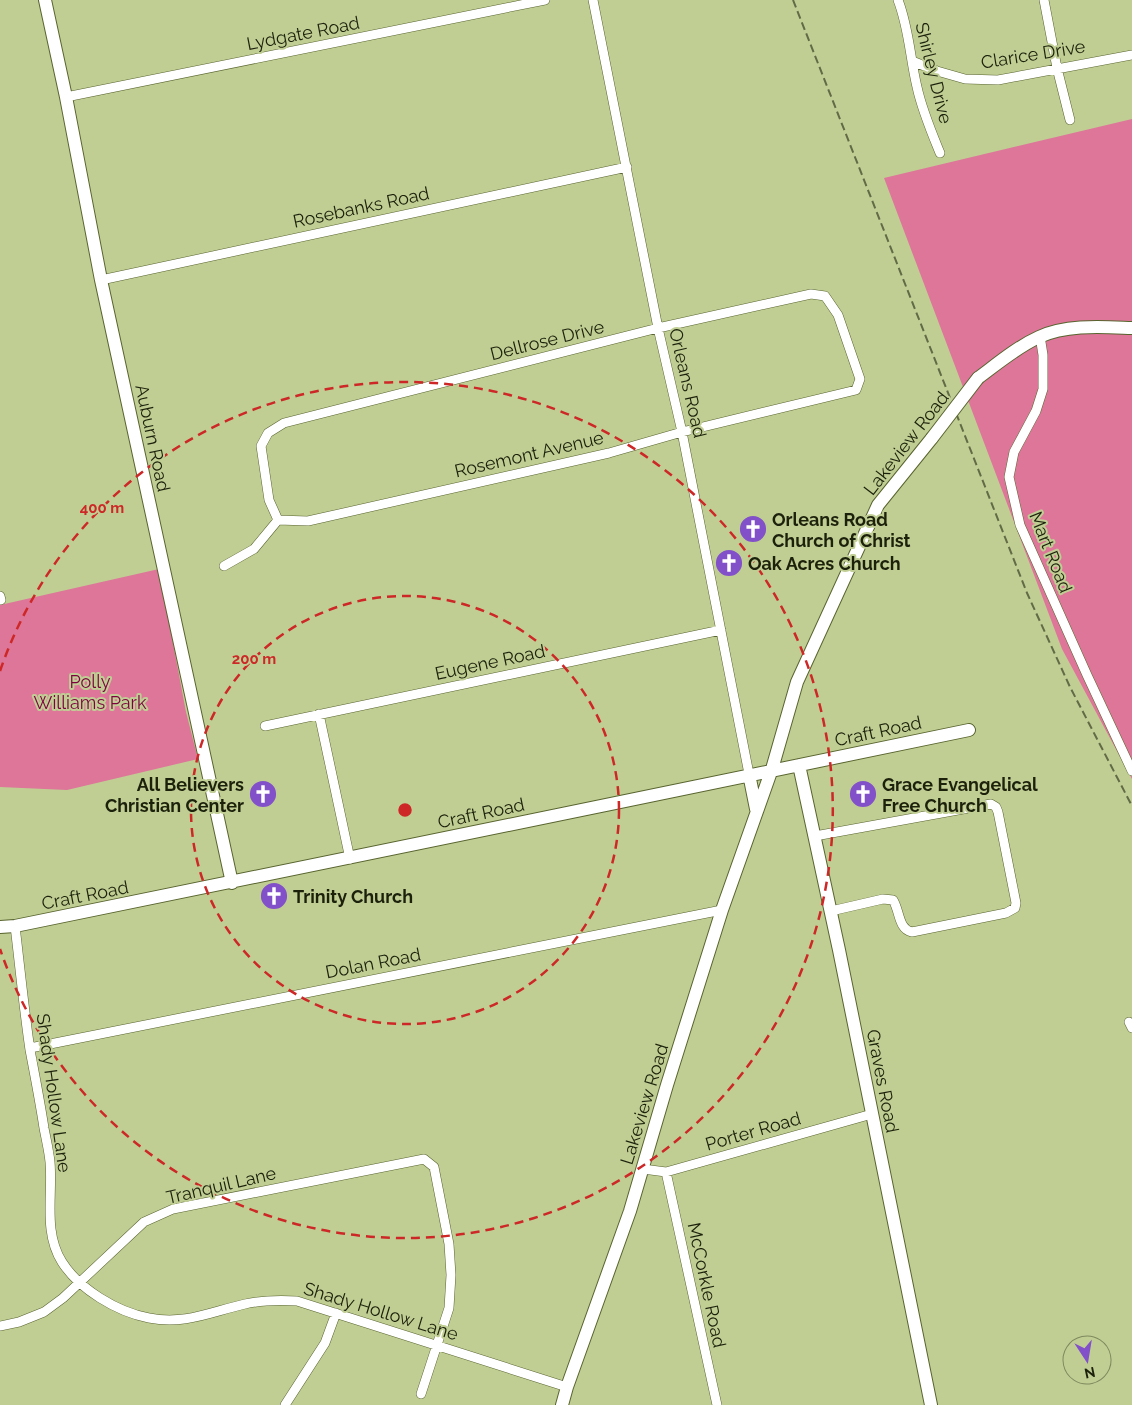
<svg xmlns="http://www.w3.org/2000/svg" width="1132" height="1405" font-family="Raleway,sans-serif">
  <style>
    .green { fill: #dd7699 }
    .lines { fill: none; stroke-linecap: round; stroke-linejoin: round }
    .street-casing { stroke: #58642e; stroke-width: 10 }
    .secondary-casing { stroke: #58642e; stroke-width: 14 }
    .street { stroke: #fff; stroke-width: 9 }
    .secondary { stroke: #fff; stroke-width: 12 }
    .rail { stroke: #626b46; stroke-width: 2; stroke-dasharray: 8 4; stroke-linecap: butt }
    .secondary-bridge-casing { stroke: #58642e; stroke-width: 14; stroke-linecap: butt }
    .secondary-bridge { stroke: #fff; stroke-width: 12 }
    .ring { fill: none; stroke: #cd2827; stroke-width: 2.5; stroke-dasharray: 9 6 }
    .labels { text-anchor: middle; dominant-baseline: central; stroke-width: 4; stroke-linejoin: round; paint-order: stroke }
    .street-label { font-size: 18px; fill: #1c210b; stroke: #c0ce94 }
    .poi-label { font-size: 18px; font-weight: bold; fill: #1c210b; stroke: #c0ce94; text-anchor: start }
    .park-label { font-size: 18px; fill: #7f0041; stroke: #c0ce94 }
    .centre { fill: #cd2827; stroke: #c0ce94; stroke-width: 2.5 }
    .ring-label { font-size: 15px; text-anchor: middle; font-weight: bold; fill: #cd2827; stroke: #c0ce94; stroke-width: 4; stroke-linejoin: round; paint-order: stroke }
  </style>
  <rect width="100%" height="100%" fill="#c0ce94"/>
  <path class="green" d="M1132 119V779L1062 649 884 178Z
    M159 569 186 712 198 759 67 790 0 787V605Z"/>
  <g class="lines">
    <defs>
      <path id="street" d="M593 0 658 328 682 432 749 774
        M898 0C909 28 910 58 917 87 922 110 931 131 940 153
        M1044 0 1057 68 1070 120
        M912 61 937 71 965 79 998 80 1132 55
        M66 97 545 0
        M101 280 627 167
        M1040 336 1043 355V389L1036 411 1014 452 1009 477 1020 525 1087 675 1132 771
        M224 566 254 549 278 520 308 521 609 453 682 432 856 390 860 379 838 315 825 296 811 294 658 328 284 423 268 433 261 446 269 500 278 520
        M0 596 1 600
        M319 714 350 859
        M265 726 721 630
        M815 836 991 804 996 807 998 812 1016 903 1015 908 1006 913 912 932C898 929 900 911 893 900L883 899 831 911
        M15 926C20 968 24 1009 30 1050 35 1076 40 1102 44 1128 46 1139 49 1151 50 1162 53 1195 43 1232 62 1262 79 1289 117 1312 149 1318 185 1325 210 1312 245 1304 263 1300 279 1300 297 1301L567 1387
        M1129 1022 1132 1028
        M30 1048 722 910
        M643 1169 666 1172 872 1114
        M666 1172 717 1405
        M0 1326 19 1322 44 1312 63 1298 144 1222 173 1209 424 1159 434 1167 449 1244 451 1275 449 1308 421 1394
        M285 1405 325 1343 336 1313"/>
      <path id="secondary" d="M45 0 66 97 101 280 232 883
        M978 378C997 364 1017 347 1039 337 1067 324 1103 327 1132 328
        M799 765 839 950 931 1405
        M749 774 756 809
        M0 927 15 926C333 863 651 795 969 730
        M562 1405 567 1387 630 1211 667 1085 722 910 772 769 797 682 878 505 932 438"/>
    </defs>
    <use href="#street" class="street-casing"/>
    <use href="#secondary" class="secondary-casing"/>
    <use href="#street" class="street"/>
    <use href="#secondary" class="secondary"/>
    <path class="rail" d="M793 0 1027 593 1070 687 1132 806"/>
    <defs>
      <path id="secondary-bridge" d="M932 438 978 378"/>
    </defs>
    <use href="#secondary-bridge" class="secondary-bridge-casing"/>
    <use href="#secondary-bridge" class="secondary-bridge"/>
  </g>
  <g class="ring">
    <circle cx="405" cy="810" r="214"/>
    <path d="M0 671A428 428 0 1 1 0 949"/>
  </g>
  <defs>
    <symbol id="church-disc" viewBox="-11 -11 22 22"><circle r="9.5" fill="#8250c9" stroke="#c0ce94"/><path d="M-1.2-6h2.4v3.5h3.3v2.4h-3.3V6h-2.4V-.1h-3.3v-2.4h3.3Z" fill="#fff"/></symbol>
  </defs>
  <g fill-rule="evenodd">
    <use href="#church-disc" x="737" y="513" width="32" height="32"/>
    <use href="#church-disc" x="713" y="547" width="32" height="32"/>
    <use href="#church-disc" x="247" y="778" width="32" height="32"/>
    <use href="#church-disc" x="847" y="778" width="32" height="32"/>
    <use href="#church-disc" x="258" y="880" width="32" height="32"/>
  </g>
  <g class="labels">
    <g class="street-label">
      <text transform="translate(303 33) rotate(-11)">Lydgate Road</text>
      <text transform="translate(1033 54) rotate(-9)">Clarice Drive</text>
      <text transform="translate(934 73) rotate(76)">Shirley Drive</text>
      <text transform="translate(361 207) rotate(-12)">Rosebanks Road</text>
      <text transform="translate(547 340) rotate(-14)">Dellrose Drive</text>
      <text transform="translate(688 383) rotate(77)">Orleans Road</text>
      <text transform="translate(153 438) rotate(78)">Auburn Road</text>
      <text transform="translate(906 443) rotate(-52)">Lakeview Road</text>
      <text transform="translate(529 454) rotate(-13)">Rosemont Avenue</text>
      <text transform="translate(1051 552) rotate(68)">Mart Road</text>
      <text transform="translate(490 662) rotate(-12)">Eugene Road</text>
      <text transform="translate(878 731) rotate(-12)">Craft Road</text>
      <text transform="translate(481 813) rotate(-12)">Craft Road</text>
      <text transform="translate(85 895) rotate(-11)">Craft Road</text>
      <text transform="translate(373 963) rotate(-11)">Dolan Road</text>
      <text transform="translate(883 1081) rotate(79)">Graves Road</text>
      <text transform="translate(54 1093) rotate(82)">Shady Hollow Lane</text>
      <text transform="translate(644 1104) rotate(-73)">Lakeview Road</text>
      <text transform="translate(753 1131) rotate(-16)">Porter Road</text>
      <text transform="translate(221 1185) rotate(-13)">Tranquil Lane</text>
      <text transform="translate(707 1285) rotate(78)">McCorkle Road</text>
      <text transform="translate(381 1311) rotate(17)">Shady Hollow Lane</text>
    </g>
    <g class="poi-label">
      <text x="772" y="519">Orleans Road<tspan x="772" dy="21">Church of Christ</tspan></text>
      <text x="748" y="563">Oak Acres Church</text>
      <text x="244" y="784" text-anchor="end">All Believers<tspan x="244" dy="21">Christian Center</tspan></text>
      <text x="882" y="784">Grace Evangelical<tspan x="882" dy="21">Free Church</tspan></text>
      <text x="293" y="896">Trinity Church</text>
    </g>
    <g class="park-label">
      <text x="90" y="681">Polly<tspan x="90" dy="21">Williams Park</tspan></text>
    </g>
  </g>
  <circle cx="405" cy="810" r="8" class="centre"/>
  <g class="ring-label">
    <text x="102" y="513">400 m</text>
    <text x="254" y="664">200 m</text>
  </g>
  <g transform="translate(1087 1360) rotate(168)"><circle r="24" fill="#c0ce94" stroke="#7e895d"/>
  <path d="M0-4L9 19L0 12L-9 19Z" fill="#8250c9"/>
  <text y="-8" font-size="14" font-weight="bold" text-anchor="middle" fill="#1c210b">N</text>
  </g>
</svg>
